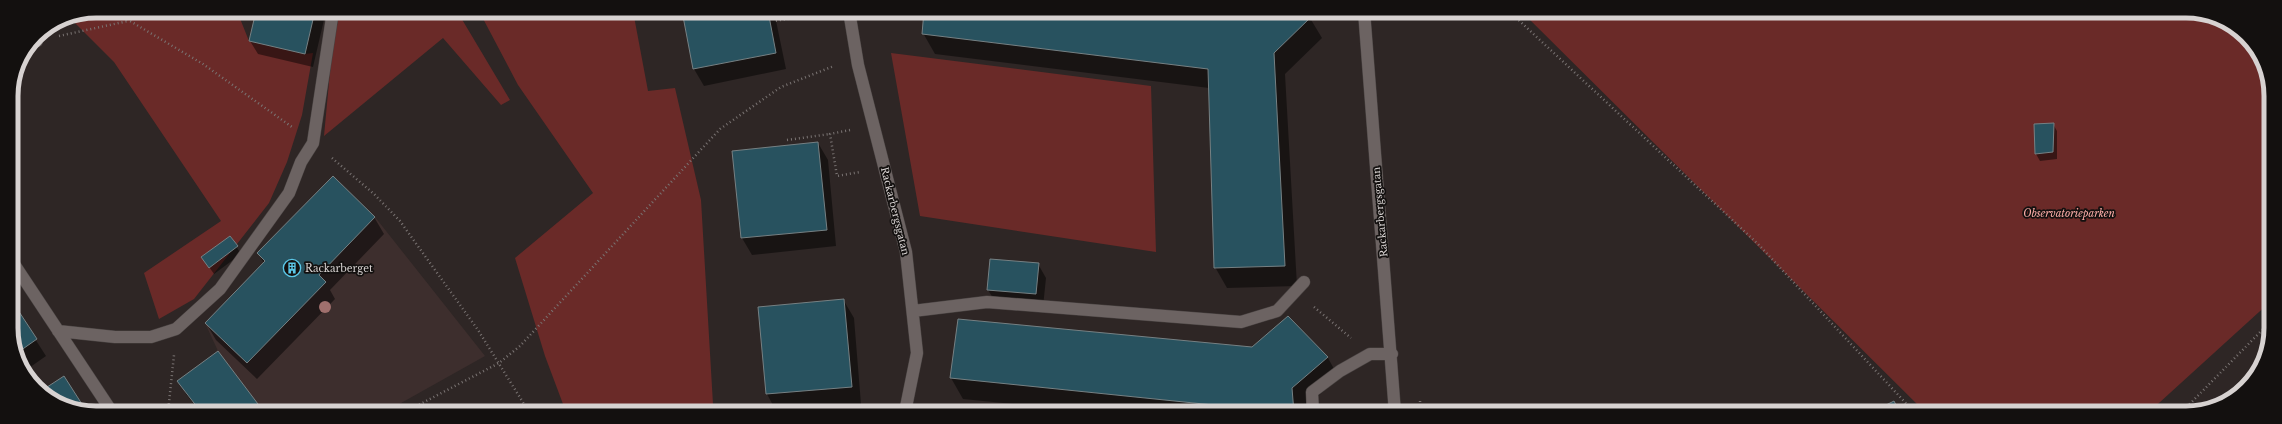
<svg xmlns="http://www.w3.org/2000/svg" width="2282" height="424" font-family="'Libre Baskerville',serif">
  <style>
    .built { fill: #3d2e2d }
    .green { fill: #6a2a28 }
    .shadow { fill: #0007 }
    .building { fill: #28525f; stroke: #768083 }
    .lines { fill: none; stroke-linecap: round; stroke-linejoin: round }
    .minor-casing { stroke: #484241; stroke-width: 13 }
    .path { stroke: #7a7473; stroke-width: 2.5; stroke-dasharray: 1 3; stroke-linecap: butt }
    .minor { stroke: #6c6362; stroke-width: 12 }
    .tree { fill: #a0706d }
    .labels { text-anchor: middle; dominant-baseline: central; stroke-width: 3.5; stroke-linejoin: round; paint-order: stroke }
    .street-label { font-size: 10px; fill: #d7d2d1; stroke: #13100f }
    .park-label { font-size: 10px; font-style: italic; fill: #fdada8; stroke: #13100f }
    .poi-label { font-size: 10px; fill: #d7d2d1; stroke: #13100f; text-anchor: start }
    .rim { fill: none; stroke: #d7d2d1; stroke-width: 5 }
  </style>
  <rect width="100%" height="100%" fill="#2e2625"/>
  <path class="built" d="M333 176 375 217 485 356 385 412H201L177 381 218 351 205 323 265 261 257 253Z"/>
  <path class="green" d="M96 11H237L249 41 305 54 313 53 302 115 287 162 269 203 194 299 159 319 144 273 221 221 114 62 68 16Z
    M340 11H457L510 100 501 105 443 38 324 136 332 50Z
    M479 11H633L648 91 675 88 701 200 713 404 709 412H566L545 356 515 258 593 193 518 85Z
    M1522 12H2198L2242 32 2269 79 2270 302 2148 413H1926Z
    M891 53 1151 86 1156 252 920 216Z"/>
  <path class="shadow" d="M257 11H326L313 67 258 54 250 41Z
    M683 11H774L786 69 704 86 694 69Z
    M1310 18 1322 38 1285 74 1297 286 1227 288 1215 267 1209 88 935 54 923 33Z
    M2053 124 2057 131V159L2040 161 2036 154Z
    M818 143 828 160 836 246 752 255 742 238Z
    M12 184 16 191 12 193Z
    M374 217 384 234 330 290 335 299 257 379 216 340 206 323 264 263 258 253Z
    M230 237 241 254 214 274 207 264Z
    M1038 264 1046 278 1043 307 996 303 988 290Z
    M844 301 854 318 861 404 776 411 767 394Z
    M12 303 46 356 26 370 13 345Z
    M1288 317 1328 358 1339 378 1303 409V413H1102L963 399 951 378 1252 348Z
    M218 352 262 412H200L186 394 179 381Z
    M63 378 86 412 42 391Z"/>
  <path class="building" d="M256 11H315L305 54 249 41Z
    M682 11H768L776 53 693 69Z
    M924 11H1305L1311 17 1274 53 1285 266 1214 268 1208 69 922 34Z
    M2054 123 2053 152 2035 154 2034 124Z
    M818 142 827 230 741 238 732 151Z
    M333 176 375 217 319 275 326 282 247 363 205 323 265 261 257 253Z
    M230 236 238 246 209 268 201 257Z
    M990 259 1039 263 1036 294 987 290Z
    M844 299 852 387 766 394 758 307Z
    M12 301 37 339 17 353 13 345Z
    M1288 316 1328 357 1292 388 1294 413H1234L1233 407 950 378 958 319 1252 347Z
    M218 351 264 412H201L177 381Z
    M64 376 87 412 41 391Z
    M1894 401 1900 413H1870Z"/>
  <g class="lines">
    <defs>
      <path id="minor" d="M849 11 858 65 906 252 917 353 905 412
        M1364 11 1395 413
        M34 38 37 41
        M12 261 112 412
        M913 311 987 302 1241 322 1277 311 1304 282
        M58 331 115 337H151L176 329 220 289 289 193 301 162 313 143 333 11
        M2235 395 2257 373
        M1313 413 1312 392 1340 371 1370 354H1392"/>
    </defs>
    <use href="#minor" class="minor-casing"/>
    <path class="path" d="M113 11 203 64 292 127
      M772 11 774 21 826 13
      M1510 12 1758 244 1915 413
      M59 36 128 21
      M850 130 830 134 837 176 860 172
      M787 140 830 134
      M332 158 374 194 400 221 478 330 529 412
      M1314 307 1351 338
      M1420 401 1421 413
      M168 412 174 355
      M405 412 499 363 520 346 720 129 781 87 834 66
      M2181 413 2270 322"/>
    <use href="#minor" class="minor"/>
  </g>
  <circle class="tree" cx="325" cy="307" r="6"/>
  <defs>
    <symbol id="building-ring" viewBox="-11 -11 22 22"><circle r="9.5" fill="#13100f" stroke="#5bc7e7" stroke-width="1.5"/><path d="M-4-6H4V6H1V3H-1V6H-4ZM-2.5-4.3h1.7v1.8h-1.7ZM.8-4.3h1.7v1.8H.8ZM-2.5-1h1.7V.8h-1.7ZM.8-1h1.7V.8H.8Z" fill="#5bc7e7"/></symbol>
  </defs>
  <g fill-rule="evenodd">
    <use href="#building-ring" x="282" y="258" width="20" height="20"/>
  </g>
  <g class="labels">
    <g class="street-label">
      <text transform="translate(895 211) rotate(76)">Rackarbergsgatan</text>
      <text transform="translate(1380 212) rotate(-95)">Rackarbergsgatan</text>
    </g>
    <g class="park-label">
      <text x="2069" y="213">Observatorieparken</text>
    </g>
    <g class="poi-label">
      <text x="305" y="268">Rackarberget</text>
    </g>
  </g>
  <path d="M0 0H2282V424H0ZM96 18H2186A78 78 0 0 1 2264 96V328A78 78 0 0 1 2186 406H96A78 78 0 0 1 18 328V96A78 78 0 0 1 96 18Z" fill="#13100f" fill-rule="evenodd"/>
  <path class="rim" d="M96 18H2186A78 78 0 0 1 2264 96V328A78 78 0 0 1 2186 406H96A78 78 0 0 1 18 328V96A78 78 0 0 1 96 18Z"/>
</svg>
